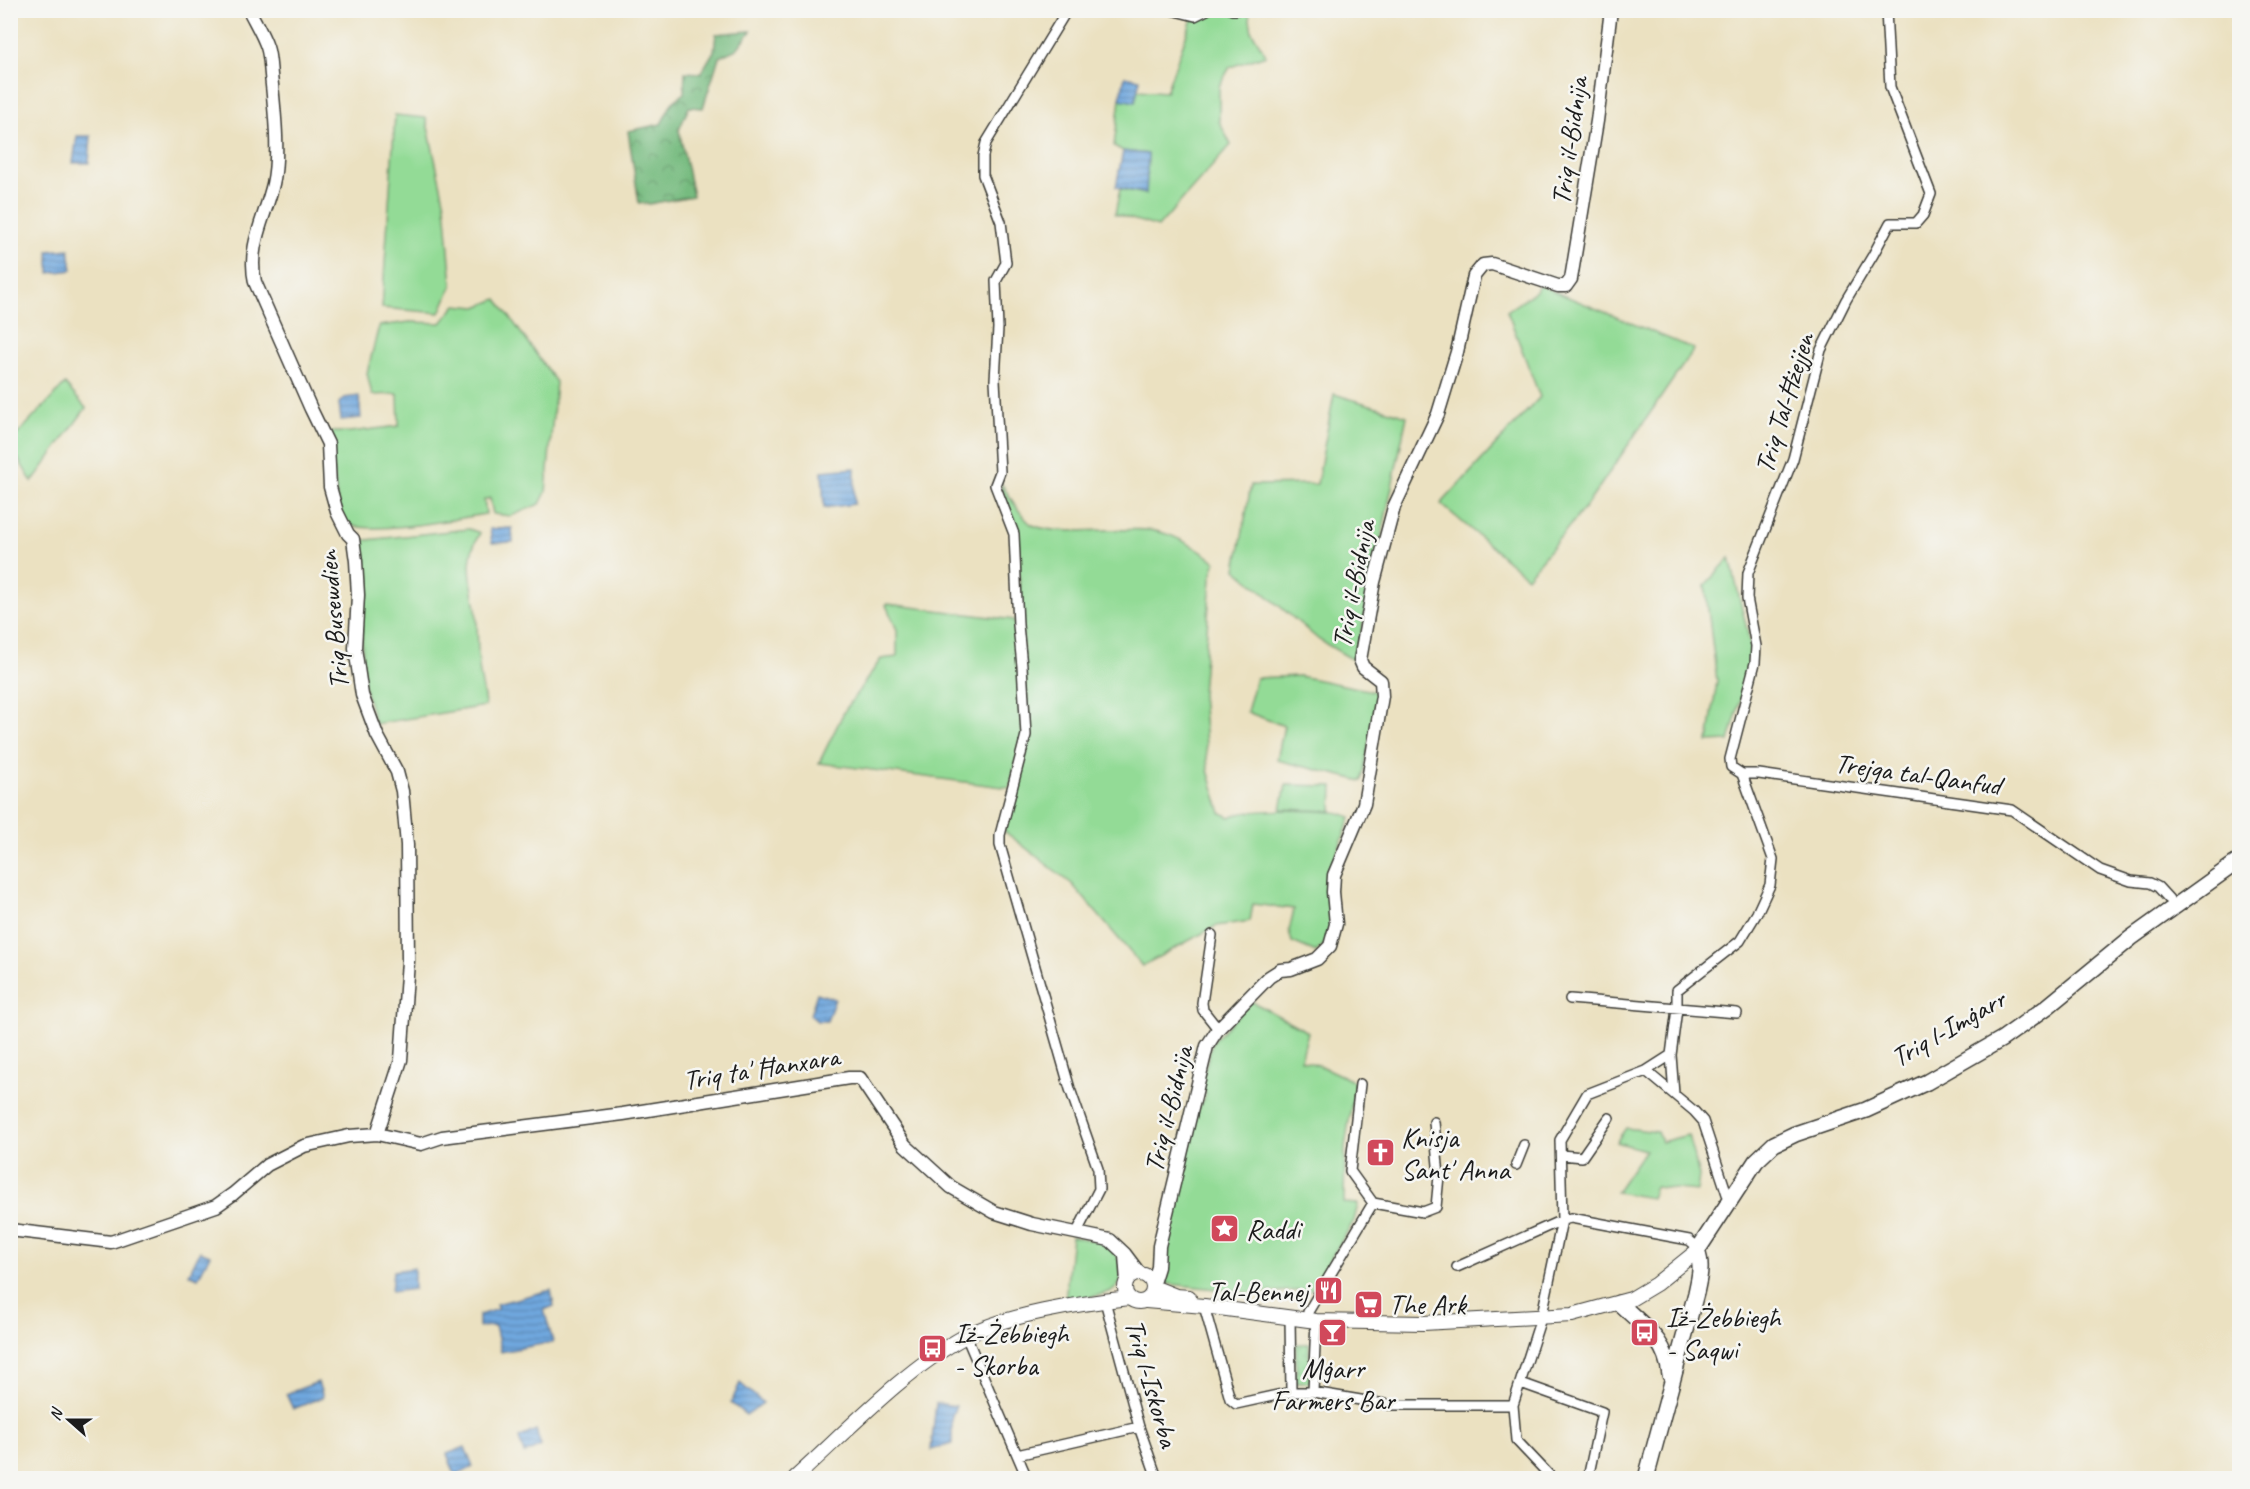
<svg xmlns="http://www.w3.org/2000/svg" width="2250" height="1489" font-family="Caveat,sans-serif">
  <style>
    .green { fill: #93db96; stroke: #587c59; stroke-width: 1.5 }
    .forest { fill: url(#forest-crowns); stroke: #496c4e; stroke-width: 1.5 }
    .park { fill: url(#park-dots); stroke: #587c59; stroke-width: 1.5 }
    .water { fill: url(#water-rules); stroke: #46627d; stroke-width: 1.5 }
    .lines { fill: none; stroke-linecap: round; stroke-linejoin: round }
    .minor-casing { stroke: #3b3a35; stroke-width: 12 }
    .tertiary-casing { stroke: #3b3a35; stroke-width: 15 }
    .secondary-casing { stroke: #3b3a35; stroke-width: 16 }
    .primary-casing { stroke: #3b3a35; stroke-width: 18 }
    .minor { stroke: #fff; stroke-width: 9 }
    .tertiary { stroke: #fff; stroke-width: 12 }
    .secondary { stroke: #fff; stroke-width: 14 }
    .primary { stroke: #fff; stroke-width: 15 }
    .labels { text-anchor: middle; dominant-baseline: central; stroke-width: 5; stroke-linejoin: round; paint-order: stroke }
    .street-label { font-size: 28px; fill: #1c1c1c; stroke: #f6f6f2 }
    .poi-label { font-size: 28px; fill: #1c1c1c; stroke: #f6f6f2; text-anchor: start }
  </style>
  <defs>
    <pattern id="forest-crowns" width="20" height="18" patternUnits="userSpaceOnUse" patternTransform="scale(1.5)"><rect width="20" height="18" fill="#76bb7f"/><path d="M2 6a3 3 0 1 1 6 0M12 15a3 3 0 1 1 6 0" fill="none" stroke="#609767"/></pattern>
    <pattern id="park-dots" width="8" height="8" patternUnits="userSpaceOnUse" patternTransform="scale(1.5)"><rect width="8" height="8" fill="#93db96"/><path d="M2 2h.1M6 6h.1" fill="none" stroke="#7ebb81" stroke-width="1.8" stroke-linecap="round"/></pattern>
    <pattern id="water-rules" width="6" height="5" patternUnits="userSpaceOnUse" patternTransform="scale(1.5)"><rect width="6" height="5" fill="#70a7de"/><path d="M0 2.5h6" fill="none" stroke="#5b87b3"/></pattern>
  </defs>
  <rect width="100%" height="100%" fill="#f6f6f2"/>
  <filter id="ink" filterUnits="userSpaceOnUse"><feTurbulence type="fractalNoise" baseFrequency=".0167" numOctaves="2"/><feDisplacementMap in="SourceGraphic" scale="12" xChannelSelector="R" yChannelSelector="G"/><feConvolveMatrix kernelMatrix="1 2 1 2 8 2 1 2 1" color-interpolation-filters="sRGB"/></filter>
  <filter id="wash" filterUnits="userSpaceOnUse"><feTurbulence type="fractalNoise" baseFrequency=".008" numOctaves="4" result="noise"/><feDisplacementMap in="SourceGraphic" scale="24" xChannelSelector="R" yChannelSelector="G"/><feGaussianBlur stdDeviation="1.35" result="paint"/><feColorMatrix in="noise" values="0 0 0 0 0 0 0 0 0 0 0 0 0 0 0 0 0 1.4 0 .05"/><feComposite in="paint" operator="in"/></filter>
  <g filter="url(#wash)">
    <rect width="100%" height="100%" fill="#ebe1c1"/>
    <path class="green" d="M1210 12 1249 13 1252 32 1266 55 1230 67 1219 86V121L1231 145 1158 227 1115 214 1120 189 1146 194 1148 154 1123 151 1114 146 1120 99 1135 101 1137 90 1166 92 1192 19Z
      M395 115 426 118 445 205 452 285 440 313 382 308Z
      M1539 285 1694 349 1587 505 1527 577 1441 504 1540 397 1507 311 1536 291Z
      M497 299 556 382 546 492 540 504 511 516 493 514 490 498 484 500 486 514C447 520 384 534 347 525L338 507 328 432H350L399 426 398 394 372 395 367 373 379 326 410 322 441 323 456 305 477 307Z
      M65 384 86 408 32 482 11 447V441Z
      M1334 394 1407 416 1355 661 1319 640 1236 569 1251 485 1317 484Z
      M1001 483C1008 494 1021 517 1031 524 1052 537 1121 527 1149 530 1174 533 1195 547 1215 561L1211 579 1202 694 1208 770 1221 813 1230 817C1246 808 1312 810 1333 812 1339 812 1345 815 1351 817L1337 853 1329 940 1316 952 1292 942 1289 931 1294 909 1253 904 1250 921 1216 926 1142 966 1072 884 1004 831 1028 735 1017 532 1001 489Z
      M469 529 480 533C463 561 472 580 476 609 478 628 477 646 479 665 480 679 484 692 485 706L375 724 364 686 358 541Z
      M1730 558 1753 655 1729 741 1708 742 1717 681 1705 585Z
      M888 604 1014 620 1021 676 1019 697 1023 733 1010 788 819 763 844 712 881 659 897 657V630L886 605Z
      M1299 676 1378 692 1362 781 1277 760 1284 726 1247 712 1256 678Z
      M1286 785 1333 786 1332 811 1281 809Z
      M1251 1001 1308 1032 1301 1060 1321 1066 1355 1082 1345 1147 1344 1203 1358 1204 1354 1221 1311 1290 1254 1293 1169 1284 1160 1274 1163 1251 1198 1108 1206 1094 1200 1087 1212 1043Z
      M1626 1128 1657 1132 1661 1142 1688 1135 1699 1176 1697 1191 1655 1187 1651 1198 1616 1192 1645 1150 1616 1142Z
      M1072 1236C1082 1239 1099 1240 1109 1246 1121 1254 1128 1283 1112 1291 1098 1297 1080 1298 1065 1302Z"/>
    <path class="forest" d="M751 31 737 49 719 57 703 108 689 107 679 130 693 196 649 204 639 203 628 131 661 124 672 103 684 93 685 72 701 73 714 51 716 34Z"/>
    <path class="park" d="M1296 1344H1309L1310 1383H1296Z"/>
    <path class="water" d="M1125 76 1140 79 1135 102 1120 99Z
      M77 136H91L89 163H73Z
      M1123 151 1148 154 1146 194 1116 187Z
      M69 249 72 270 50 273 48 251Z
      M359 396 361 418 341 420 339 403 344 398Z
      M855 468 854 504 824 508 822 471Z
      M512 528 513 542 492 543 490 529Z
      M817 993 835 999 827 1021H817L810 1015Z
      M200 1251 210 1255 198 1278 189 1274Z
      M414 1268V1289L391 1292 393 1271Z
      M551 1290 554 1306 544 1310 553 1342 501 1352 495 1326 479 1327V1315L498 1309 496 1304Z
      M318 1382 323 1397 293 1409 286 1394Z
      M740 1383 763 1403 746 1415 731 1403Z
      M936 1403 956 1406 952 1415V1444L931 1450Z
      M536 1430 541 1446 524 1454 519 1438Z
      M465 1447 473 1467 455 1475 447 1454Z"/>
  </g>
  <g filter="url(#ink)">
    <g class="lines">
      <defs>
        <path id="minor" d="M1067 10 986 143 983 156V175L1001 222 1006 263 996 281 998 328 995 380 1000 472 995 485 1014 534 1018 625 1022 666 1026 735 1000 835V845L1070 1089 1098 1169 1099 1189 1077 1232
          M1171 10 1195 16 1207 10
          M1232 10H1236
          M1886 10 1890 87 1931 194 1923 215 1916 223H1890L1873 255 1846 300 1821 350 1793 459 1748 573 1747 598 1756 646 1755 663 1730 759 1731 767 1742 774H1759L2012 810 2100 870 2131 881 2150 883 2158 887 2169 899
          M1212 935 1202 1003 1203 1010 1218 1029
          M1570 999 1737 1013
          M1646 1071 1694 1111 1703 1121 1727 1194
          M1674 1094 1671 1055 1677 1009V990L1740 941 1757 913 1770 885 1773 859 1742 774
          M1561 1155 1582 1157 1609 1118
          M1516 1165 1524 1145
          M1373 1203 1423 1212 1436 1207 1439 1176 1434 1122
          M1457 1267 1562 1220 1571 1218 1689 1240 1695 1245 1697 1251
          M1105 1301 1139 1427 1157 1478
          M1204 1306 1230 1399 1236 1404 1291 1392H1313L1390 1405H1513
          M1543 1310 1562 1220 1560 1140 1587 1094 1646 1071 1671 1055
          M1290 1317 1291 1392
          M1541 1318 1513 1405 1516 1440 1552 1478
          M1307 1320 1308 1312 1373 1203 1350 1171 1360 1084
          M966 1336 1027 1478
          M1521 1383 1602 1412 1588 1478
          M1313 1392 1316 1321
          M1017 1455 1139 1427"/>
        <path id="tertiary" d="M249 10C255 22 263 35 267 47 270 56 270 66 271 75 274 106 280 154 273 184 265 218 247 246 255 282L311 409 328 444 330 487 337 512 348 534 353 539 356 561 358 595 355 648 362 695 377 735 397 772 402 791 407 845 408 961 401 1060 377 1134
          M10 1230 111 1242 216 1206 233 1194 267 1165 304 1146 349 1136 377 1134 421 1144 442 1137 623 1114 849 1078H860L905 1145 951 1187 994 1212 1032 1224 1110 1240 1125 1254 1140 1274
          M1125 1255 1127 1282
          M1153 1283 1158 1267 1159 1246 1207 1046 1218 1029 1269 977 1280 970 1291 969 1317 959 1330 946 1336 924 1333 892 1334 875 1364 804 1382 696 1381 681 1363 667 1360 660 1374 582 1394 507 1438 414 1457 352 1474 276 1483 265 1492 264 1558 286H1566L1571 279 1597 121 1611 10"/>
        <path id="secondary" d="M1125 1288a14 14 0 1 1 28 0a14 14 0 1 1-28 0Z
          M1153 1287 1176 1296 1189 1297
          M1146 1301 1204 1306 1316 1321 1423 1323 1572 1315 1631 1299 1656 1284 1697 1251
          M795 1478C846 1432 904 1370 964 1337 1004 1315 1082 1303 1129 1298"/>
        <path id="primary" d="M1619 1303C1644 1327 1666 1339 1670 1375
          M1646 1478 1696 1293C1699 1278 1703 1266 1697 1251L1756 1161 1774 1144 1795 1134 1866 1110 1927 1082 2002 1039 2047 1007 2131 938 2240 860"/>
      </defs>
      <use href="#minor" class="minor-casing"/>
      <use href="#tertiary" class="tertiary-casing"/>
      <use href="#secondary" class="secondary-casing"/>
      <use href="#primary" class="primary-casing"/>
      <use href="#minor" class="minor"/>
      <use href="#tertiary" class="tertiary"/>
      <use href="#secondary" class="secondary"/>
      <use href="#primary" class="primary"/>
    </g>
  </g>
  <defs>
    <symbol id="church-square" viewBox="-11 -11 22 22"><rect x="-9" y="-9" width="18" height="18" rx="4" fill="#d1495b" stroke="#f6f6f2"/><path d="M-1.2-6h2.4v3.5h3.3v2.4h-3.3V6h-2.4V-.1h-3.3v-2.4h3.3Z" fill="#fff"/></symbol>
    <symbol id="sight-square" viewBox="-11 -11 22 22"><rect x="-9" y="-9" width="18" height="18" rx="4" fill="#d1495b" stroke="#f6f6f2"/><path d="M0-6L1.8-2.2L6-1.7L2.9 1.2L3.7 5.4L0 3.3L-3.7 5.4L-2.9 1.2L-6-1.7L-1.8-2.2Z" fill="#fff"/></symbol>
    <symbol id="restaurant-square" viewBox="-11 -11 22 22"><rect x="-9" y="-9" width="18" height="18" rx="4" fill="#d1495b" stroke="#f6f6f2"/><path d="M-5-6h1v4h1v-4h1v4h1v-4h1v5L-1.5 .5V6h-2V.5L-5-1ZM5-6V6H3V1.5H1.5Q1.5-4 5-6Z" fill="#fff"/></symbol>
    <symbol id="supermarket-square" viewBox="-11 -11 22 22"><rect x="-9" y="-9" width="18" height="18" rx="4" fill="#d1495b" stroke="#f6f6f2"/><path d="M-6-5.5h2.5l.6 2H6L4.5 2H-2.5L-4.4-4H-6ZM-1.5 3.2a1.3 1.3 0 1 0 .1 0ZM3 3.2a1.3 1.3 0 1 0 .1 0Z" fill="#fff"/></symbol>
    <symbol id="bar-square" viewBox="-11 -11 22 22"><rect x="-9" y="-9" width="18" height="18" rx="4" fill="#d1495b" stroke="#f6f6f2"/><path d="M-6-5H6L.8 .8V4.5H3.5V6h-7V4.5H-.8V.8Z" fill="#fff"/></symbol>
    <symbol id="bus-square" viewBox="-11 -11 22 22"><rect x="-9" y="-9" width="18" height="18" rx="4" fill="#d1495b" stroke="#f6f6f2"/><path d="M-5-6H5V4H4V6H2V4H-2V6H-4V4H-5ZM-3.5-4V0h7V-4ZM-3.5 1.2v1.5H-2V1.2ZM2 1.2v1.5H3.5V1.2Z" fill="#fff"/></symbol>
  </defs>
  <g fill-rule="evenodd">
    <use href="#church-square" x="1364" y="1136" width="33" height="33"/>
    <use href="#sight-square" x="1208" y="1212" width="33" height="33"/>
    <use href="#restaurant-square" x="1312" y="1274" width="33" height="33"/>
    <use href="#supermarket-square" x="1352" y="1288" width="33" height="33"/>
    <use href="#bar-square" x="1316" y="1316" width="33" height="33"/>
    <use href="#bus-square" x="1628" y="1316" width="33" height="33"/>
    <use href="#bus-square" x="916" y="1332" width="33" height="33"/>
  </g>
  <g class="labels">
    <g class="street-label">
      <text transform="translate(1569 141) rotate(-82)">Triq il-Bidnija</text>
      <text transform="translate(1784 403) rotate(-73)">Triq Tal-Ħżejjen</text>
      <text transform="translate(1353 584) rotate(-79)">Triq il-Bidnija</text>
      <text transform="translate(333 620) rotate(-95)">Triq Busewdien</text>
      <text transform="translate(1918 774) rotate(8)">Trejqa tal-Qanfud</text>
      <text transform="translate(1948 1028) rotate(-30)">Triq l-Imġarr</text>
      <text transform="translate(761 1068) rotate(-9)">Triq ta' Ħanxara</text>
      <text transform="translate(1168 1109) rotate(-76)">Triq il-Bidnija</text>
      <text transform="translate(1152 1383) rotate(74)">Triq l-Iskorba</text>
    </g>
    <g class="poi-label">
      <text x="1401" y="1137">Knisja<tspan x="1401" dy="32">Sant' Anna</tspan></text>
      <text x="1246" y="1229">Raddi</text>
      <text x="1308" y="1291" text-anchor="end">Tal-Bennej</text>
      <text x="1389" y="1304">The Ark</text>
      <text x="1666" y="1317">Iż-Żebbiegħ<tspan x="1666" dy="32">- Saqwi</tspan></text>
      <text x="954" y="1333">Iż-Żebbiegħ<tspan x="954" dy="32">- Skorba</tspan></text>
      <text x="1333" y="1368" text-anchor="middle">Mġarr<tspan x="1333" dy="32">Farmers Bar</tspan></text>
    </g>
  </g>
  <rect width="2250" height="1489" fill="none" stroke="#f6f6f2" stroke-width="36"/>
  <g transform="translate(69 1420) rotate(291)" stroke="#f6f6f2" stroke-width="4.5" paint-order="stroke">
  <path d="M0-4.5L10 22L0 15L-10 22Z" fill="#1c1c1c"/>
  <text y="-9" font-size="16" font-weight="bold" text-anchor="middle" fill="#1c1c1c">N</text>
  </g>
</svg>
